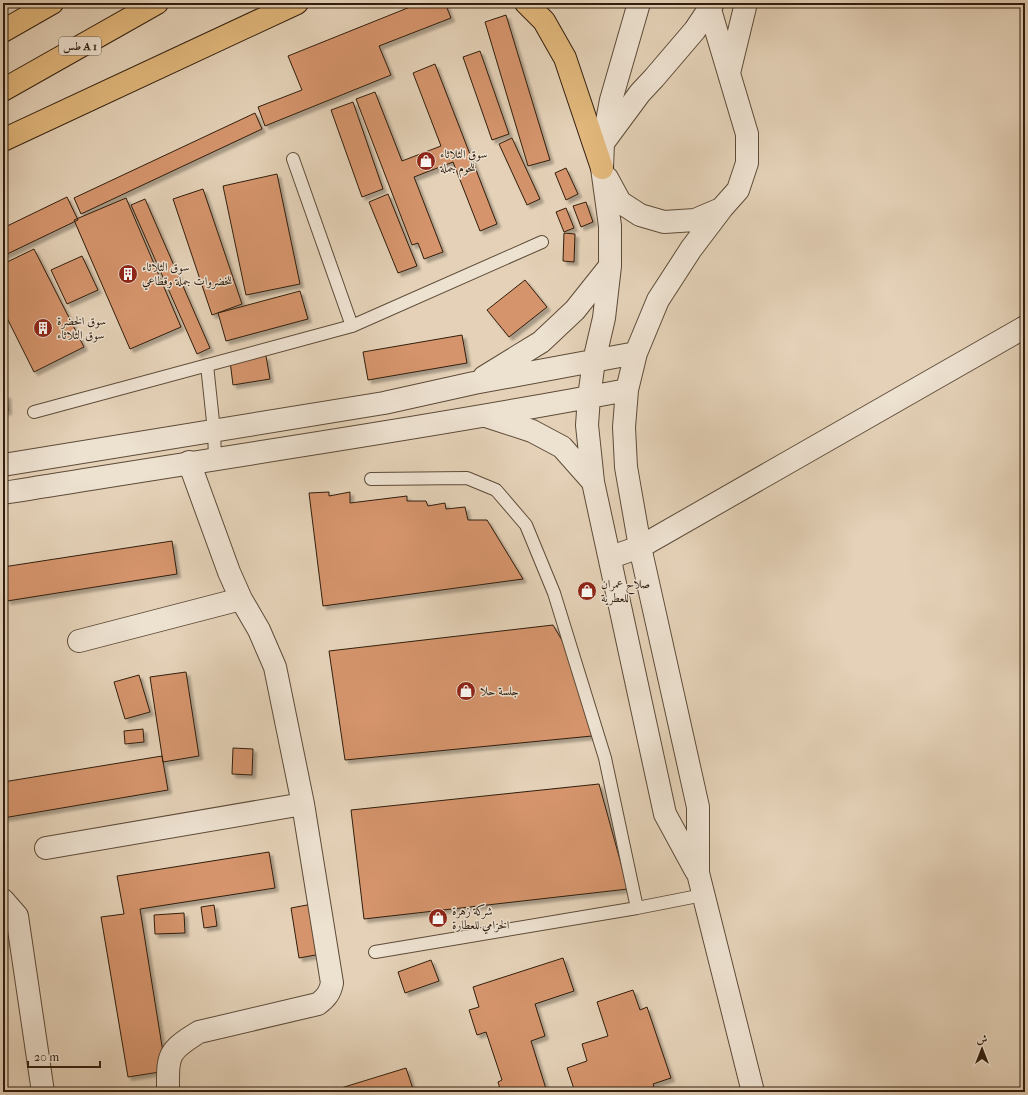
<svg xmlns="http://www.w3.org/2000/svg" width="1028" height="1095" font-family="'IM FELL French Canon',Amiri,serif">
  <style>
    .building { fill: #d5946c; stroke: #301e0e; filter: url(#shadow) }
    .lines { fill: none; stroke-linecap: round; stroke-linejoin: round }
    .service-casing { stroke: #5d4b38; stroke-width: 14 }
    .minor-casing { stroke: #5d4b38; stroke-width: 24 }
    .tertiary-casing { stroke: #5d4b38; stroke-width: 24 }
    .trunk-casing { stroke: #301e0e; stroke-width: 24 }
    .service { stroke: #ede1d0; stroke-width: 12 }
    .minor { stroke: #ede1d0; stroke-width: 22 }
    .tertiary { stroke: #ede1d0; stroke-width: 22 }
    .trunk { stroke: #e2b87c; stroke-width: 22 }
    .labels { text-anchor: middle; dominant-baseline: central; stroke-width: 3; stroke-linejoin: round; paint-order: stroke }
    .shield { fill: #ede1d0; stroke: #695848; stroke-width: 1 }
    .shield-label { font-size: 11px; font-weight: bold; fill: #301e0e }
    .poi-label { font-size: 12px; fill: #301e0e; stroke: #ede1d0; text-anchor: start }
  </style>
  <defs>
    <filter id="shadow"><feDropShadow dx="3.5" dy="3.5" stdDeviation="1" flood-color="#0004"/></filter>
  </defs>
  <rect width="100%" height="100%" fill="#e4d1b7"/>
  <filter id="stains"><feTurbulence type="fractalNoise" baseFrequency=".005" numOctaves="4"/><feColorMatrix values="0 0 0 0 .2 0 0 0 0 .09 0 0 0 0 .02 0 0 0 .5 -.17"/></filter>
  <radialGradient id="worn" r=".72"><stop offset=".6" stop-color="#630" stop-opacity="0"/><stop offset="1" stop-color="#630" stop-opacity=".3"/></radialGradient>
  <path class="building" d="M420 3H445L451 18 379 46 391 75 265 126 258 107 302 90 288 56Z
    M506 15 550 160 528 166 485 22Z
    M480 51 509 134 492 140 463 57Z
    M435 64 497 224 480 231 453 162 414 177 443 252 424 259 418 243 412 245 356 99 375 92 402 161 441 146 413 73Z
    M353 102 383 189 362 197 331 110Z
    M255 113 262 129 81 214 74 198Z
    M512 138 540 199 527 205 499 144Z
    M566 168 578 194 566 200 555 173Z
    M277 174 300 284 246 295 223 186Z
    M203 189 242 304 212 315 173 199Z
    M388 194 417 266 398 273 369 202Z
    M67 197 78 220 3 256V228Z
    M126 198 181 327 130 349 74 220Z
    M145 199 210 348 197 354 131 205Z
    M586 202 593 222 581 227 573 206Z
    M566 208 574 228 564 232 556 212Z
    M564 233 575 234 574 262 563 261Z
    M34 249 84 347 34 372 3 310V264Z
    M82 256 98 290 67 304 51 270Z
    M525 280 547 307 509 337 487 310Z
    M300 291 308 319 226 341 218 313Z
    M462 335 467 363 368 380 363 352Z
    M266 356 270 379 233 385 230 361Z
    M3 395H7L8 411 3 412Z
    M329 492V496L350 492V503L407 496V501H426L428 506 445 503 446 509 465 507 468 520H487L523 579 323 606 309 493Z
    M172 541 177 574 7 601 3 579V567Z
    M553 625 570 654 592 736 345 760 329 651Z
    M186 672 199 756 163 762 150 677Z
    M139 675 150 712 125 719 114 682Z
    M143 729 144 742 125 744 124 731Z
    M233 748 253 749 252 775 232 774Z
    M162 756 168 790 3 818V782Z
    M599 784 628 889 364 919 351 810Z
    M269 852 275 888 140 909 166 1071 128 1077 101 917 124 914 117 876Z
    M323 902 332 952 299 958 291 908Z
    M214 905 217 926 204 928 201 907Z
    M184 913 185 933 155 934 154 915Z
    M563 958 574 991 535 1004 545 1036 531 1041 547 1092H501L498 1082 502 1080 486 1032 477 1035 469 1010 479 1007 473 987Z
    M431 960 439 981 405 993 398 972Z
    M633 990 640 1010 647 1007 671 1078 653 1084 656 1092H575L567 1068 587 1061 582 1044 608 1036 597 1002Z
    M406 1068 414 1092H328Z
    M483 1088 485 1092H476Z"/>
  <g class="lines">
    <defs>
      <path id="service" d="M293 159 352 326
        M207 365 214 431 215 458
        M34 412 352 326 542 242
        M371 479 467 478 496 490 526 525 554 593 605 758 637 908
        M375 952 637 908 703 895"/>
      <path id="minor" d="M603 143 640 93 654 78 695 30 713 3
        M611 557 640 547 1025 327
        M79 641 241 599
        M46 848 303 804
        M3 900 17 916 43 1092
        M168 1092C168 1056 166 1052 199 1032L318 1004C326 998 330 993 332 983L303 804 275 667 259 630 241 599 229 572 189 462"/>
      <path id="tertiary" d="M639 3 611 100 603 143 602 168 610 226V266L604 318 594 361 589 397 587 425 593 482 665 814 696 871
        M708 3 747 134V163L738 190 722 208 691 249 658 300 636 353 627 390 624 427 626 467 640 547 698 807V873L753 1092
        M729 73 746 3
        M607 178 620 202 640 215 664 222 695 220 721 209
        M484 377 541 342 575 310 610 266
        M486 416 532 431 562 447 593 482
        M3 465 384 403 474 383 636 353
        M3 493C211 459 420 429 627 390"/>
      <path id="trunk" d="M526 3 544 21 565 58 602 168
        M3 31 52 3
        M3 90 157 3
        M3 140 297 3"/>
    </defs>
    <use href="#service" class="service-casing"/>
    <use href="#minor" class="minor-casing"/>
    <use href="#tertiary" class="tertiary-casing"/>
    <use href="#trunk" class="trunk-casing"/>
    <use href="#service" class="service"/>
    <use href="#minor" class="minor"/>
    <use href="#tertiary" class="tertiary"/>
    <use href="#trunk" class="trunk"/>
  </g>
  <defs>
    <symbol id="shop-disc" viewBox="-11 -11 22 22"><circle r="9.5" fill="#8f2418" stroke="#ede1d0"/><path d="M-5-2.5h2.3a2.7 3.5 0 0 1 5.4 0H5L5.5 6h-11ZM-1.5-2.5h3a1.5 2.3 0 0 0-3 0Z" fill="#fff"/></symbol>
    <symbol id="building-disc" viewBox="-11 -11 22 22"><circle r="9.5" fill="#8f2418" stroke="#ede1d0"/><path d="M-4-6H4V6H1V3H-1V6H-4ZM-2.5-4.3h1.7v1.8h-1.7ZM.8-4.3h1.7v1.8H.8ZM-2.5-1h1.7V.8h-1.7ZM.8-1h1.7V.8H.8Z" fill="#fff"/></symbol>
  </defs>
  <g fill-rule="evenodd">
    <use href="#shop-disc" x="415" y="150" width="22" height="22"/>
    <use href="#building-disc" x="117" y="263" width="22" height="22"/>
    <use href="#building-disc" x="32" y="317" width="22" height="22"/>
    <use href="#shop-disc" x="576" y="580" width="22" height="22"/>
    <use href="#shop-disc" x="455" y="680" width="22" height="22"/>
    <use href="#shop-disc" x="427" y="907" width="22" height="22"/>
  </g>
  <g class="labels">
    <rect class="shield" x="59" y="37" width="42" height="18" rx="3"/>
    <g class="shield-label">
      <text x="80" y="46">طس A 1</text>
    </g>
    <g class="poi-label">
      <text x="440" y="154">سوق الثلاثاء<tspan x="440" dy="14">للحوم جملة</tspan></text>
      <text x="142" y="267">سوق الثلاثاء<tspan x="142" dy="14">للخضروات جملة وقطاعي</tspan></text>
      <text x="57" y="321">سوق الخضرة<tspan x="57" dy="14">سوق الثلاثاء</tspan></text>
      <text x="601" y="584">صلاح عمران<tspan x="601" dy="14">للعطرية</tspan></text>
      <text x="480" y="691">جلسة حلا</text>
      <text x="452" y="911">شركة زهرة<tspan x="452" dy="14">الخزامي للعطارة</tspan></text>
    </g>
  </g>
  <rect width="1028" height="1095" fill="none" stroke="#e4d1b7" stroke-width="16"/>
  <rect x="4" y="4" width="1020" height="1087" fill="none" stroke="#301e0e" stroke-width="2"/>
  <rect x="8" y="8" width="1012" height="1079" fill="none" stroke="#301e0e"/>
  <g transform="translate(982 1049)" stroke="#ede1d0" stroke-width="3" paint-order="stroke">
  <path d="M0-3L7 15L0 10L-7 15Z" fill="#301e0e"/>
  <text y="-6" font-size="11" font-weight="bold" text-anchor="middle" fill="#301e0e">ش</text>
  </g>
  <path d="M28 1061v6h72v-6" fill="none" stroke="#301e0e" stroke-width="2"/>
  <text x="34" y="1061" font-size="12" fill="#301e0e" stroke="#ede1d0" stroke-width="3" paint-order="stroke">20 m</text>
  <rect width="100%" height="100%" filter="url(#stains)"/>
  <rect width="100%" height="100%" fill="url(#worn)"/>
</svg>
